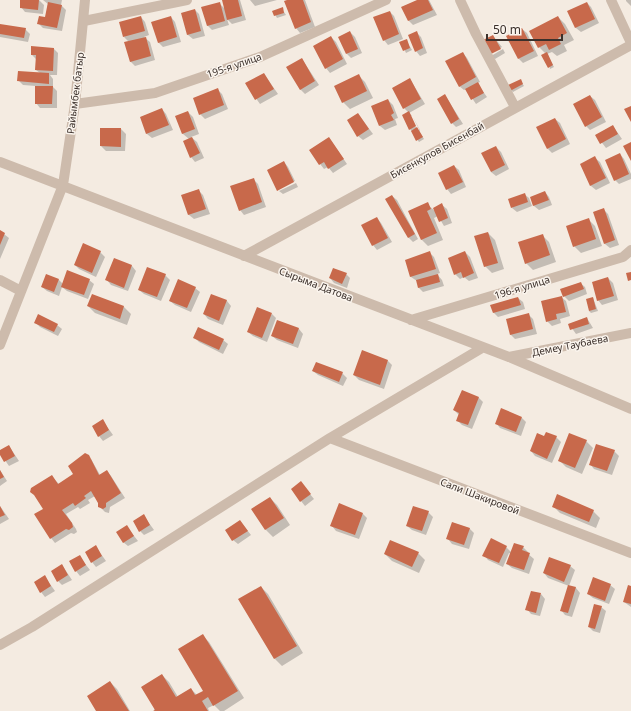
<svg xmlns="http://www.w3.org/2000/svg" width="631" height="711" font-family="'Noto Sans',sans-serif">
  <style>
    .shadow { fill: #0003 }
    .building { fill: #c8694b }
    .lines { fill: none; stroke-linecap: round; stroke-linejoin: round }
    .minor { stroke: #cdbbac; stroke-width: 10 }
    .labels { text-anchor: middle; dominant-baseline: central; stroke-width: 3; stroke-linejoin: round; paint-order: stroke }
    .street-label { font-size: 10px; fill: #3b302b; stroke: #fbf5ee }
  </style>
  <rect width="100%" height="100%" fill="#f4ebe1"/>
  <path class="shadow" d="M21 0H39L44 5 43 14 25 12 21 7Z
    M43 0H62L61 5 66 10 62 31 43 28 38 23 46 19 48 4Z
    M223 0H240L246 20 232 24 227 19 229 25 212 30 208 26 202 8 219 3 225 9Z
    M250 0H277L255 6Z
    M289 0H305L315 27 300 33 296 28Z
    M419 0H429L437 15 413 25 409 21 402 7Z
    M626 0H631V6L626 1Z
    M587 3 591 7 599 23 581 32 576 28 569 11Z
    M282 9 286 15 277 18 273 11Z
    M195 10 199 14 205 36 193 39 188 35 182 13Z
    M390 12 394 16 403 39 388 45 384 40Z
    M141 17 145 22 149 35 144 37 150 42 155 60 135 66 130 61 129 42 124 37Z
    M171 17 175 22 181 42 163 47 158 42Z
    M558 17 565 24 574 40 564 45 567 51 557 56 552 52 547 54 554 67 550 69 546 54 539 47 531 32Z
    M0 25 25 29 30 34 28 42 0 37Z
    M522 29 527 33 538 56 523 63 519 59 507 37Z
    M350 32 355 37 362 53 351 58 347 54Z
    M416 32 421 37 427 53 420 56 416 51Z
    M493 36 502 47 490 54Z
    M331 37 336 42 347 64 330 73 326 68Z
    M406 40 412 50 406 53 401 42Z
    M54 49 58 53 57 75H50L53 79V87L57 91V108H40L36 103V86L23 85 19 81 40 73 36 70 37 60 32 55Z
    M503 49 505 53 495 59 491 56Z
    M463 53 467 58 480 82 477 83 487 97 476 104 466 89 464 90 459 86Z
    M302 59 319 85 305 94 300 89Z
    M264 74 278 94 260 104 246 84Z
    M358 75 365 82 373 98 350 109 343 102Z
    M410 79 425 104 409 113 412 116H410L418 131 420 130 413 117 420 131H419L424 139 419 142 410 129 409 113 404 108Z
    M520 80 524 86 513 92 511 90Z
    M217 89 222 94 228 109 205 119 200 114Z
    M445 95 463 124 456 127 452 123Z
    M590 96 595 100 606 122 590 130 586 126Z
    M388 100 393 105 398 118 395 119 397 125 385 130 380 126 373 106Z
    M162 109 166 114 173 130 152 138 147 134 141 117Z
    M188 112 193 117 199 134 191 137 197 142 204 158 195 162 191 157 189 139 183 134 176 117Z
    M358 114 373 134 363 140 358 136Z
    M555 119 560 123 570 144 552 153 548 149Z
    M613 126 622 139 606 148 596 135Z
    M121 129 126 134 125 151H106L101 146Z
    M329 138 347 164 333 173 328 167 324 169 310 151Z
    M496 147 501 152 509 169 496 176 491 172Z
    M620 154 624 159 631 174V179L619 184 615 180Z
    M595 158 600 162 610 183 596 190 591 186 581 165Z
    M284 162 288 167 295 181 278 189Z
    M454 166 459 170 466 187 451 194 447 189Z
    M253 179 258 184 266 207 244 215 240 210Z
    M296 183 298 187 283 194 279 191Z
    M198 190 203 195 210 214 194 219 189 215 182 196Z
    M545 192 549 197 552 205 539 210 534 206 531 198Z
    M524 194 529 198 532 206 517 212 512 208Z
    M392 196 397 200 418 239 413 242 408 237Z
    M427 204 436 212 442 205 447 209 452 223 444 226 438 216 434 218 443 240 428 246 421 239Z
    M603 209 608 214 619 245 610 248 605 244 594 212Z
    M377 218 381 223 392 242 377 250 373 245Z
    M588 219 595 226 602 246 581 253 574 246Z
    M0 231 9 238 0 259Z
    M488 233 495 240 504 269 492 273 485 266Z
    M542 235 549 242 556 262 533 270 526 263Z
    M100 252 105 257 96 277 79 269 75 265Z
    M465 252 470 257 478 278 469 281 464 277 460 279 455 274Z
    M430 253 434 257 440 273 437 274 442 280 444 286 423 292 419 288 417 281 411 277 406 261Z
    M114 260 132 266 136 271 128 291 111 285 107 280Z
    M346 274 350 278 347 288 334 283 330 278Z
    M47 275 59 280 63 284 89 280 94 284 88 299 67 291 62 287 59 296 47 291 42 287Z
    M165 275 170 280 161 301 144 294 139 290Z
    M608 278 613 283 618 300 602 305 598 300Z
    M580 283 585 287 587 294 569 301 564 296Z
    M195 288 200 292 191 312 175 305 170 301Z
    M93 295 124 307 131 314 127 325 95 313 88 306Z
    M211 295 227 301 231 306 223 325 208 319 204 314Z
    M561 297 566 301 570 316 560 319 561 323 552 326 547 321Z
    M518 298 523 302 525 309 498 317 494 313 491 306Z
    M593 298 598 311 591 313 589 311Z
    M272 314 276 318 267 342 253 336 248 332Z
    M528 314 533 319 537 334 515 339 511 335 507 320Z
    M587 318 593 328 576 334 569 324Z
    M278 321 299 329 303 334 298 348 277 340 272 336Z
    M36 323 57 325 62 329 58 336 40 327Z
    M195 338 223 340 228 344 223 354 199 342Z
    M388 361 392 365 384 389 359 380 354 375Z
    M313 371 342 373 347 378 343 386 318 375Z
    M462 391 479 398 483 402 472 429 462 425 457 420 459 415 454 410Z
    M522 418 526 422 521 436 500 428 496 423Z
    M103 421 113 435 103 441 99 436Z
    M545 437H556L561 442 552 463 535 456 531 451Z
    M586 441 593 448 582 474 566 467 559 460Z
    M9 446 19 461 9 466 0 453V452Z
    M614 451 619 456 612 475 594 469 590 464Z
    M91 459 100 475 107 471 111 476 125 498 110 507 109 513 105 512 100 507 95 496 88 500 90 503 80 509 78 507 66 514 76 529 77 532 74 534 71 533 55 543 51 538 44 509 52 477 59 484 74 475Z
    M0 470 7 481 0 486Z
    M301 483 314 499 305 506 301 501Z
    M270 498 277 505 290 525 273 537 266 530 253 509Z
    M0 506 9 519 0 524Z
    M553 506 593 511 600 518 596 528 560 513Z
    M428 512 433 517 426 535 412 530 407 526Z
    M363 514 367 518 359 539 336 531 332 526Z
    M144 516 154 530 144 535 140 531Z
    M240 521 251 535 238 544 233 540Z
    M127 527 138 541 128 546 123 542Z
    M469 528 474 533 469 549 452 544 448 539Z
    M96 547 106 561 96 567 92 562Z
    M506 547 511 552 523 547 528 552 527 553 534 559 529 574 512 568 507 564 511 554 509 553 503 567 488 560 484 555Z
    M418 553 425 560 419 573 392 561 385 554Z
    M79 556 90 570 80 576 76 571Z
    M62 565 72 580 62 585 58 581Z
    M570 566 575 570 569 586 548 578 544 573Z
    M45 577 55 591 45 597 41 592Z
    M610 585 615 589 609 604 593 598 588 594Z
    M569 586 576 588 580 593 572 617 565 615 561 610Z
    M261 587 268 594 303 653 282 666 275 659 240 600Z
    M631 587V607L624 602Z
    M541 594 545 599 540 616 531 614 527 609Z
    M601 607 606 611 600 633 593 631 589 627Z
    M202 635 209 642 244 698 224 711H220L214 705 208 708 209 711H154L162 675 169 682 178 697 191 689 197 695 204 691Z
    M110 682 117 689 130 711H97Z"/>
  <path class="building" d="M20 0H39L38 10 20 8Z
    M222 0H238L242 16 227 20Z
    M287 0H303L311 22 295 29 284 1Z
    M417 0H428L433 10 408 21 401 7Z
    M48 2 62 5 57 28 37 24 39 16 45 17Z
    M220 2 225 21 207 26 201 7Z
    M587 2 595 19 575 28 567 11Z
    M283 7 284 13 274 16 272 11Z
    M195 9 201 31 187 35 181 13Z
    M390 11 399 34 383 41 373 17Z
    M141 16 145 31 123 37 119 22Z
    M171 16 177 37 158 43 151 22Z
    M558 16 567 33 558 38 561 44 549 50 546 44 538 48 529 31Z
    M0 24 26 28 24 38 0 34Z
    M522 28 534 51 518 59 506 36Z
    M350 31 358 49 346 54 338 37Z
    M417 31 423 48 415 52 408 35Z
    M493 35 501 49 489 55 481 41Z
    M331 36 343 59 325 69 313 46Z
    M146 37 151 56 130 62 124 42Z
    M407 39 410 48 403 51 399 42Z
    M31 46 54 48 53 71 35 70 36 55H31Z
    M463 52 476 77 459 87 445 61Z
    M547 52 553 65 548 68 541 55Z
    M302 58 315 81 300 90 286 67Z
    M18 71 49 73V84L17 81Z
    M264 73 274 89 255 100 245 83Z
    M359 74 367 91 342 103 334 86Z
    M410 78 421 99 403 109 392 88Z
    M521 79 523 84 510 91 508 85Z
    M478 82 484 93 471 100 465 89Z
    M35 86H53L52 104H35Z
    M218 88 224 105 199 115 193 98Z
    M445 94 459 119 451 124 437 99Z
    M590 95 602 117 585 127 573 104Z
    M388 99 394 113 391 115 394 120 379 126 371 106Z
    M631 106V122L624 109Z
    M162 108 169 125 146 134 140 117Z
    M188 111 195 129 182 134 175 116Z
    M409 111 416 126 409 130 402 115Z
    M358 113 369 129 357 137 347 120Z
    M555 118 566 139 547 149 536 127Z
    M613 125 618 134 600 144 595 135Z
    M417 127 423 137 416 141 411 131Z
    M100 128H121V147L100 146Z
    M192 137 200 153 190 158 183 141Z
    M329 137 344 159 328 169 324 162 319 165 309 150Z
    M631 142V161L623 146Z
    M496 146 505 165 491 172 481 153Z
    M620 153 629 174 614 181 605 160Z
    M595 156 606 178 590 186 580 164Z
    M284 161 294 182 277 191 267 170Z
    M454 165 463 182 446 190 438 173Z
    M254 178 262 202 239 211 230 186Z
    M199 189 206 209 188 215 181 195Z
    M545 191 549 200 533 206 530 197Z
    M525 193 528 202 511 208 508 199Z
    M392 195 415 234 408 238 385 199Z
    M428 202 431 209 427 211 437 233 421 240 408 211Z
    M442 203 448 218 439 222 433 208Z
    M604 208 615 240 604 244 593 212Z
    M377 217 388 238 372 246 361 225Z
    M589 218 596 239 573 247 566 226Z
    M0 230 5 233 0 245Z
    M488 232 498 263 484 267 474 236Z
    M543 234 550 255 525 264 518 242Z
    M83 243 101 251 92 273 74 265Z
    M430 251 436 269 410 277 405 260Z
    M465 251 474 273 463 278 461 272 454 275 448 258Z
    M114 258 132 265 124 288 105 280Z
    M147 267 166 274 157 297 138 290Z
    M333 268 347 273 342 284 329 278Z
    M67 270 90 279 84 295 61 287Z
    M631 272V280L628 281 626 273Z
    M46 274 59 279 54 292 41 287Z
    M438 274 440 282 418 288 416 280Z
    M608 277 614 296 597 301 592 282Z
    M178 279 196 287 187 308 169 301Z
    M581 282 584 289 563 297 560 289Z
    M92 294 124 306 120 319 87 306Z
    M211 294 227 300 219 321 203 314Z
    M562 296 566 312 556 314 557 319 546 322 541 301Z
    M518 297 521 305 493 313 490 305Z
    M593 297 596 309 589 311 586 299Z
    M257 307 272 313 262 338 247 332Z
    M529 313 533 329 510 335 506 319Z
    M38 314 58 324 54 332 34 323Z
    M587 317 589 324 570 330 568 324Z
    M277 320 299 328 293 344 271 336Z
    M198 327 224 339 219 350 193 338Z
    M362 350 388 360 380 385 353 375Z
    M316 362 343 372 339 382 312 371Z
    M462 390 479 397 468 425 456 421 459 413 453 410Z
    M501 408 522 417 516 432 495 424Z
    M103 419 109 430 98 437 92 426Z
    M546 432 557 436 547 459 530 451 537 433 544 436Z
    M569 433 587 440 575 468 558 461Z
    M596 444 615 450 607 471 589 465Z
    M9 445 15 456 4 462 0 455V450Z
    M85 453 89 455 99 475 107 470 121 493 106 503V507L103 509 98 507V503L91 491 84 496 86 498 75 506 73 503 62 510 72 523 73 527 69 530 66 529 50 539 34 514 43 509 34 495 30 492 31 488 52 475 58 484 73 474 68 466Z
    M0 470 4 477 0 479Z
    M301 481 311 494 300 502 291 489Z
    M557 494 594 510 589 522 552 507Z
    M270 497 284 518 265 530 251 509Z
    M339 503 363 513 355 535 330 526Z
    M0 506 5 515 0 517Z
    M413 506 429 511 422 531 406 526Z
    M144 514 150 525 139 532 133 521Z
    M240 520 248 531 232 541 225 530Z
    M452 522 470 528 464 545 446 539Z
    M127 525 134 536 123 543 116 532Z
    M491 538 507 546 499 563 482 556Z
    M390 540 419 552 412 567 384 554Z
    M514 543 524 546 522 550 530 553 524 570 506 564Z
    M96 545 102 556 91 563 85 552Z
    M80 555 86 565 75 572 69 561Z
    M549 557 571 565 564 582 543 573Z
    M62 564 68 575 57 582 51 571Z
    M45 575 51 586 40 593 34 582Z
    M593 577 611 584 605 601 587 594Z
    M568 585 576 587 568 613 560 611Z
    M628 585 631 586V604L623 602Z
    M261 586 297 646 274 659 238 599Z
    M531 591 541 593 536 613 525 610Z
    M594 604 602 606 595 629 588 627Z
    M203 634 238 691 213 706 208 697 202 701 208 711H153L155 710 141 687 162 674 176 697 191 688 195 695 203 691 178 649Z
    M110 681 129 711H96L87 696Z"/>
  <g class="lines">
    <path class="minor" d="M460 0 476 34 515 107
      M611 0 631 43
      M84 21 187 0
      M75 104 155 93 260 57 386 0
      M0 162 509 357 631 409
      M244 256 631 45
      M0 280 21 291
      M411 320 623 257 631 250
      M0 345 63 185 75 104 85 0
      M509 357 631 333
      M330 438 631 553
      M0 645 32 627 330 438 482 348"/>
  </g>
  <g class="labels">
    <g class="street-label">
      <text transform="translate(234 65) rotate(-19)">195-я улица</text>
      <text transform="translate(75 93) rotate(-83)">Райымбек батыр</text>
      <text transform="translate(437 150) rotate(-29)">Бисенкулов Бисенбай</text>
      <text transform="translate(316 284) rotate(21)">Сырыма Датова</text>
      <text transform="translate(522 287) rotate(-17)">196-я улица</text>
      <text transform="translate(570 345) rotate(-11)">Демеу Таубаева</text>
      <text transform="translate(480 496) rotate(21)">Сали Шакировой</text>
    </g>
  </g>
  <path d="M487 34v6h75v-6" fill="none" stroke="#3b302b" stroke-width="2"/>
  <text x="493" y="34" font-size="12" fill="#3b302b" stroke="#fbf5ee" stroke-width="3" paint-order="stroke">50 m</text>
</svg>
